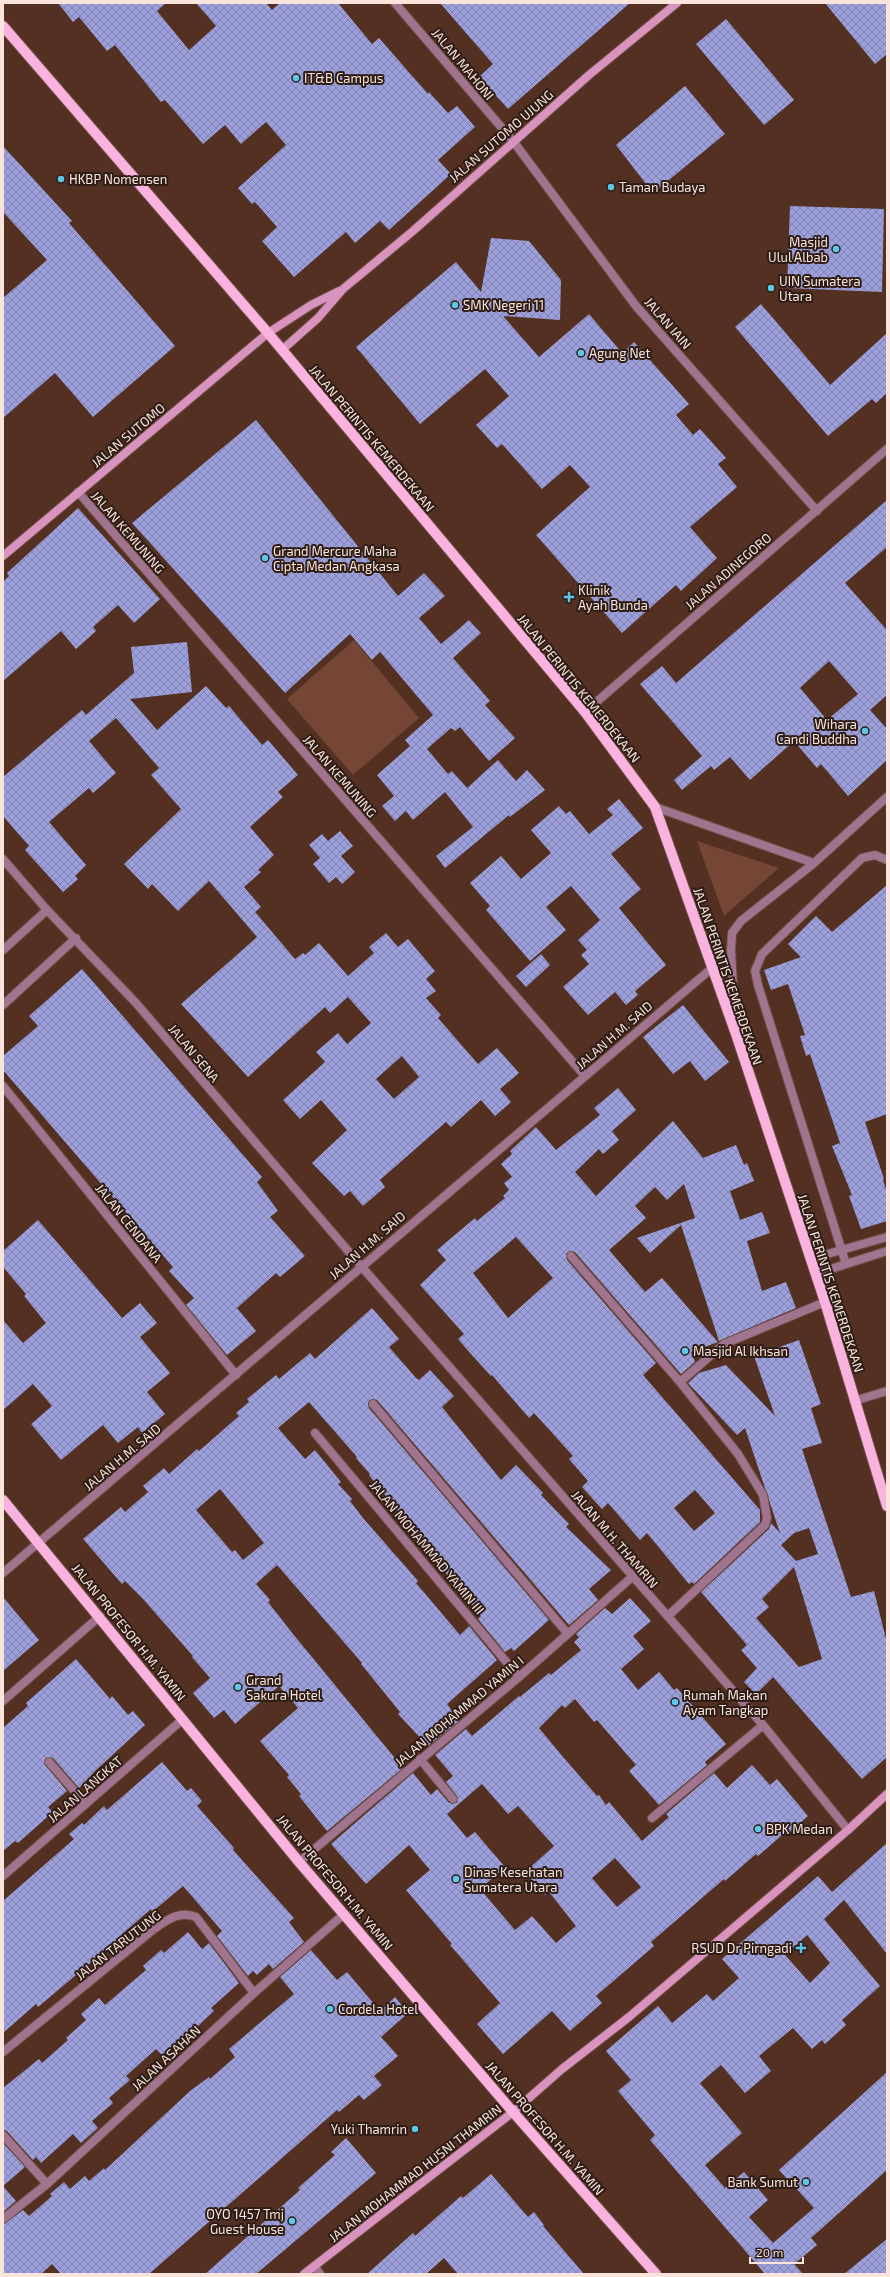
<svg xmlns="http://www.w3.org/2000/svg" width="890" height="2277" font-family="'Exo 2',sans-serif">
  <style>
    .green { fill: #754635 }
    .building { fill: url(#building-cross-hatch); fill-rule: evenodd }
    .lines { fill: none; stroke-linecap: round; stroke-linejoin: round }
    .minor-casing { stroke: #6e4d40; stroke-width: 10 }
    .tertiary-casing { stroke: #6e4d40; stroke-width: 10 }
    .secondary-casing { stroke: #6e4d40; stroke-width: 10 }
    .primary-casing { stroke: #6e4d40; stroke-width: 12 }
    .minor { stroke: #a0748f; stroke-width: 8 }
    .tertiary { stroke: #a0748f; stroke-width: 8 }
    .secondary { stroke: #d993bf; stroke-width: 8 }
    .primary { stroke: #fab2df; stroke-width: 10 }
    .poi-dot { fill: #5dc7e8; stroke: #2d1d17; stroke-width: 1.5 }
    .labels { text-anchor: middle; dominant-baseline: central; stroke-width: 4; stroke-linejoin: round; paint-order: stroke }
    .street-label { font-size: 13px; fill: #fbe4db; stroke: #2d1d17 }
    .poi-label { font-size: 13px; fill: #fbe4db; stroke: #2d1d17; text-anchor: start }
  </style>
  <defs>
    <pattern id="building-cross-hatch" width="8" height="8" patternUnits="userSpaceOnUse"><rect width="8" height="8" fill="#9b9fdc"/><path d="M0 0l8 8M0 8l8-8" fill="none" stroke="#8384ae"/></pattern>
  </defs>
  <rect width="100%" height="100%" fill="#533022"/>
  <path class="green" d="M354 640 419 718 353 775 287 699Z
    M697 841 779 868 724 916Z"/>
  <path class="building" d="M58 3H166L157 11 189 50 216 26 196 3H266L272 10 280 3H338L372 44 379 38 428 94 429 92 448 113 457 106 475 127 438 160 451 174 389 230 380 221 355 243 346 232 294 277 262 241 277 227 255 202 252 204 238 188 286 145 266 122 241 144 225 125 203 144 165 100 161 102 115 45 107 51 79 17 73 22Z
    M440 3H630L508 109 479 77 493 64Z
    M825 3H887V54L875 64Z
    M726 19 794 100 764 125 696 44Z
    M685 86 725 134 653 193 616 145Z
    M3 146 72 221 69 223 175 346 93 417 55 373 3 418V298L47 260 3 212Z
    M790 206 884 209 882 292 787 288Z
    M491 238 529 241 561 280 560 320 503 316 539 357 589 314 622 353 634 342 689 404 676 415 693 435 700 429 726 458 718 464 737 487 690 527 717 558 681 591 676 585 622 633 536 535 590 487 570 465 542 489 502 444 497 448 476 425 509 396 485 369 420 424 356 347 456 262 481 292Z
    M761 304 830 385 887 333V393L876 403 872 399 828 436 735 327Z
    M256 420 398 596 424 573 445 596 419 618 441 644 469 620 481 633 453 658 490 701 485 705 515 738 489 761 460 727 455 731 451 728 427 749 448 774 452 771 467 788 498 760 516 781 527 770 545 790 510 817 509 815 445 868 436 856 473 827 445 792 413 820 406 811 395 821 382 806 394 796 377 775 410 746 405 740 433 715 380 652 372 660 350 634 285 693 132 523Z
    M887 500V547L845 583 887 630V695L870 710 887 729V760L848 796 821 764 817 768 794 741 750 780 730 757 714 770 711 766 682 790 674 780 702 756 640 684 662 666 676 683ZM829 661 858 694 827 720 800 688Z
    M78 508 160 599 134 623 118 605 93 627 96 631 76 649 61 631 3 681V582L9 576 7 573Z
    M187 642 192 692 130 699 157 730 206 686 226 708 229 706 262 745 268 740 298 775 278 792 283 797 250 827 274 855 258 870 261 872 244 887 261 907 255 912 295 959 303 953 305 955 319 943 348 976 374 953 369 947 386 933 398 947 408 939 435 971 426 979 436 991 426 998 441 1015 438 1018 478 1064 497 1048 519 1073 500 1089 511 1102 495 1116 481 1100 451 1127 446 1122 380 1180 385 1187 363 1206 350 1191 344 1196 312 1163 347 1130 321 1100 300 1119 283 1100 325 1062 316 1052 338 1033 347 1044 371 1023 348 997 330 1013 325 1007 248 1077 181 1004 257 937 209 881 178 911 152 884 148 889 124 864 181 809 151 775 159 768 116 718 89 741 116 773 93 793 89 788 49 822 86 865 75 876 78 879 63 892 25 850 29 846 3 816V777L82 710 86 715 134 673 131 647ZM402 1056 419 1077 394 1099 376 1079Z
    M619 799 643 828 611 854 641 889 619 908 666 965 635 991 638 995 626 1005 615 992 588 1015 563 987 589 964 581 955 587 950 578 940 600 920 571 886 546 907 566 930 530 961 486 910 490 906 470 883 501 856 521 879 551 853 531 830 559 806 566 814 570 811 589 834 613 815 607 809Z
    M340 831 353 846 341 856 355 872 342 884 336 877 329 883 313 864 320 858 309 845 322 834 328 841Z
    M887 885V1114L865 1122 884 1179 883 1180 887 1193V1221L861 1229 849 1196 852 1195 832 1146 840 1143 810 1054 806 1056 800 1036 805 1035 788 984 771 990 764 970 801 957 788 944 816 916 832 932Z
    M541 954 550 965 526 987 516 976Z
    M82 969 262 1177 257 1182 278 1211 270 1217 305 1256 280 1277 276 1273 237 1308 256 1331 227 1355 186 1305 194 1298 169 1271 173 1267 3 1070V1056L38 1026 29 1016Z
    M683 1005 729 1062 705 1081 690 1061 673 1074 643 1037Z
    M618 1088 636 1110 612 1131 619 1140 603 1154 599 1149 575 1172 596 1196 673 1121 703 1158 736 1145 744 1165 747 1163 754 1181 730 1191 740 1220 762 1212 770 1233 747 1241 762 1291 786 1282 796 1308 719 1341 681 1225 650 1253 637 1238 695 1218 684 1184 667 1200 655 1187 635 1206 646 1218 609 1250 645 1292 662 1278 718 1342 691 1352 695 1362 681 1374 575 1252 570 1251 566 1254 567 1260 656 1363 643 1375 760 1510V1522L694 1584 692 1582 689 1584 647 1533 640 1540 608 1503 602 1509 582 1487 588 1481 569 1459 573 1456 534 1413 529 1418 492 1375 491 1376 470 1353 458 1339 464 1334 420 1285 446 1260 437 1250 475 1218 477 1221 505 1198 503 1196 509 1190 504 1183 512 1177 501 1164 512 1154 510 1151 536 1127 556 1150 600 1115 594 1108ZM516 1237 553 1278 508 1318 473 1273ZM695 1490 715 1513 694 1531 674 1508Z
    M38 1220 122 1318 140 1303 157 1323 140 1337 170 1373 147 1392 165 1414 142 1433 138 1427 118 1443 103 1425 61 1460 31 1424 52 1406 33 1384 3 1410V1320L23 1343 46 1323 24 1296 26 1294 3 1267V1251Z
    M372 1308 399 1339 389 1347 416 1378 419 1380 430 1370 454 1396 442 1407 501 1480 516 1465 543 1493 541 1495 569 1524 566 1527 611 1570 589 1589 598 1600 569 1625 377 1400H370L368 1403 369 1408 549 1620 514 1651 511 1648 505 1652 478 1619 481 1616 404 1522 406 1521 369 1475 370 1474 356 1458 357 1457 309 1402 278 1428 305 1459 315 1450 341 1482 338 1484 352 1499 350 1501 363 1518 405 1566 418 1581 416 1583 460 1635 469 1626 497 1660 447 1704 459 1721 428 1746 398 1714 400 1712 361 1664 362 1663 277 1565 256 1584 270 1600 268 1602 293 1634 403 1768 327 1831 299 1796 301 1794 287 1777 289 1775 260 1741 298 1708 279 1686 235 1724 224 1710 214 1718 193 1693 210 1678 192 1657 193 1656 143 1599 125 1581 122 1584 83 1539 121 1507 125 1512 148 1492 143 1486 164 1468 169 1474 197 1449 199 1451 239 1416 236 1413 249 1402 247 1399 276 1375 279 1379 310 1353 315 1359ZM220 1489 264 1543 243 1560 235 1550 232 1552 196 1510Z
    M799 1340 821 1404 811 1408 822 1443 802 1449 851 1597 874 1591 887 1643V1757L862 1779 773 1677 756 1694 744 1682 757 1668 741 1650 747 1645 701 1592 769 1529 771 1523 780 1533 745 1428 737 1435 688 1383 699 1373 726 1365 775 1416 754 1356ZM809 1528 818 1554 796 1561 781 1545 794 1533ZM794 1567 822 1659 799 1667 756 1618 769 1607 762 1599Z
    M3 1597 39 1640 3 1671Z
    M630 1598 651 1621 633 1636 644 1649 621 1669 638 1690 659 1672 674 1690 677 1688 726 1744 705 1762 707 1765 659 1805 629 1771 636 1765 597 1720 594 1722 575 1699 565 1708 562 1705 539 1728 563 1757 597 1796 599 1795 606 1805 609 1802 642 1841 669 1817 666 1814 714 1773 727 1788 752 1765 770 1785 777 1779 808 1816 790 1832 788 1830 758 1856 756 1854 725 1881 724 1879 651 1942 654 1946 596 1996 602 2003 570 2031 552 2011 503 2054 477 2024 500 2003 450 1945 452 1944 406 1890 430 1870 409 1845 366 1884 331 1844 413 1773 431 1795 437 1789 449 1803H457V1796L446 1782 453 1776 435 1755 466 1729 472 1736 519 1696 520 1697 549 1673 551 1675 581 1650 574 1642 579 1637 576 1634 605 1608 612 1614ZM482 1784 508 1814 518 1806 554 1846 525 1872 545 1895 549 1892 576 1926 556 1943 532 1916 515 1930 480 1889 505 1867 475 1832 467 1838 447 1814ZM615 1858 641 1887 617 1907 592 1878Z
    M76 1659 110 1699 112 1696 128 1715 133 1711 145 1725 95 1771 79 1788 53 1758H46L45 1765 67 1791 48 1807 53 1812 18 1843 15 1841 3 1851V1728L28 1706 26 1703Z
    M162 1762 187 1791 191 1788 202 1801 197 1806 234 1848 233 1850 294 1918 289 1922 304 1942 273 1969 269 1964 257 1975 253 1971 248 1976 217 1936 222 1931 183 1886 152 1912 151 1909 121 1935 124 1938 110 1950 108 1948 38 2007 36 2004 3 2033V1901L74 1839 69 1834 82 1823 84 1825 104 1806 107 1810Z
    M887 1843V1954L844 1900 824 1919 880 1986 842 2020 846 2025 825 2044 822 2040 812 2049 793 2028 759 2056 771 2071 745 2093 721 2065 700 2083 742 2133 705 2165 725 2188 744 2172 768 2200 749 2217 773 2243 814 2208 779 2170 887 2072V2170L811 2238 817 2245 794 2264 803 2274H765L650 2140 655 2135 618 2091 631 2080 606 2051 658 2006 672 2023 707 1994 713 2001 739 1978 722 1959 818 1876 832 1892ZM807 1935 830 1963 810 1983 785 1955Z
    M188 1932 202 1949 209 1943 239 1983 211 2008 214 2011 196 2028 195 2026 162 2055 156 2049 126 2076 130 2080 109 2098 113 2103 92 2121 98 2128 81 2143 73 2134 41 2163 36 2157 33 2160 7 2131 3 2130V2088L39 2059 42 2063 68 2040 66 2038 86 2020 81 2014 99 1998 105 2005 146 1970 143 1966 161 1950 164 1953Z
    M311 1950 337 1980 347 1972 380 2011 395 1997 408 2013 381 2037 398 2056 374 2076 382 2085 364 2100 359 2095 339 2112 337 2110 149 2274H61L52 2264 41 2274H3V2224L23 2210 29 2216 52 2196 50 2194 64 2182 70 2189 85 2176 89 2181 104 2168 105 2170 190 2091 209 2077 210 2079 235 2057 229 2049 294 1994 280 1977Z
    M346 2138 376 2173 256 2274H205L300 2190 298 2188 335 2155 331 2152Z
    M3 2143 25 2167 3 2186 16 2201 3 2212Z
    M491 2174 528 2217 534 2212 544 2225 543 2226 584 2274H458L444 2258 426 2274H367L413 2233 415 2236 461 2196 463 2198Z
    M887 2239V2274H844Z"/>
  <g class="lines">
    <defs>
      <path id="minor" d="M395 3 513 141 636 306 817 511
        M78 492 585 1076
        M585 712 887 449
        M3 859 47 910 136 1003 361 1266 763 1725 848 1830
        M3 950 47 910
        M3 1005 76 938
        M3 1086 236 1375
        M571 1256 680 1382 738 1454 763 1495 767 1518 765 1525 668 1616
        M810 1259 887 1237
        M846 1264 758 985 755 971 762 954 862 858 875 855 887 860
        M815 1274 887 1251
        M680 1382 724 1344 825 1302
        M854 1401 887 1391
        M373 1404 568 1634
        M315 1433 519 1677
        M3 1701 100 1616
        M420 1759 453 1799
        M49 1762 86 1804
        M652 1818 763 1725
        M299 1862 519 1677 632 1577
        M3 1876 183 1719
        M3 2052 154 1929C167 1920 180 1910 196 1917L254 1993
        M3 2135 47 2184
        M3 2219 47 2184 254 1993 344 1914
        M314 2266 320 2274"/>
      <path id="tertiary" d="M655 807 814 863
        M735 1023 731 950 732 933 741 921 814 863 887 797
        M3 1573 712 968"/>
      <path id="secondary" d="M282 350 318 318 343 289 413 231 589 75 677 3
        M3 556 268 333 311 305 339 291
        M304 2274 513 2112 562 2069 629 2017 848 1830 887 1794"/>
      <path id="primary" d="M3 26 268 333 585 712 655 807 736 1034 825 1302 887 1506
        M3 1500 299 1862 513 2112 656 2274"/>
    </defs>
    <use href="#minor" class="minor-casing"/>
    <use href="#tertiary" class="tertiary-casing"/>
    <use href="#secondary" class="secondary-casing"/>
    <use href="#primary" class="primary-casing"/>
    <use href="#minor" class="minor"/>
    <use href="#tertiary" class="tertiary"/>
    <use href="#secondary" class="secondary"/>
    <use href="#primary" class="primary"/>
  </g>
  <g class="poi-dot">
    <circle cx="296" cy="78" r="4"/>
    <circle cx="61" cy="179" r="4"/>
    <circle cx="611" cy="187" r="4"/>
    <circle cx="836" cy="249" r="4"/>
    <circle cx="771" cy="288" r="4"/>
    <circle cx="455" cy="305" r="4"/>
    <circle cx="581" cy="353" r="4"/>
    <circle cx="265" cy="558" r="4"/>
    <path d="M567 591h4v4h4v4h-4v4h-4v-4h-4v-4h4z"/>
    <circle cx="865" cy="731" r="4"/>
    <circle cx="685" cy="1351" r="4"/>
    <circle cx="238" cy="1687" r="4"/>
    <circle cx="675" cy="1702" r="4"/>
    <circle cx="758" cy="1829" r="4"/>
    <circle cx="456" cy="1879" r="4"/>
    <path d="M799 1942h4v4h4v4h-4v4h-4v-4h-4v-4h4z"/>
    <circle cx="330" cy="2009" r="4"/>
    <circle cx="415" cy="2129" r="4"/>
    <circle cx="806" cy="2182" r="4"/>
    <circle cx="292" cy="2221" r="4"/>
  </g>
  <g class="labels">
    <g class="street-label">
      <text transform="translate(463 64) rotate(50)">JALAN MAHONI</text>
      <text transform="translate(501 136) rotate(-41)">JALAN SUTOMO UJUNG</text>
      <text transform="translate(668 323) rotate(49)">JALAN IAIN</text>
      <text transform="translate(128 435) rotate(-40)">JALAN SUTOMO</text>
      <text transform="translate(372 438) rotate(50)">JALAN PERINTIS KEMERDEKAAN</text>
      <text transform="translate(128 532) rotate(49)">JALAN KEMUNING</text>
      <text transform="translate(728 571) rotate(-41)">JALAN ADINEGORO</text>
      <text transform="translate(579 688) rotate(51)">JALAN PERINTIS KEMERDEKAAN</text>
      <text transform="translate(340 776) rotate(49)">JALAN KEMUNING</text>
      <text transform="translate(728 976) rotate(71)">JALAN PERINTIS KEMERDEKAAN</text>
      <text transform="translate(614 1035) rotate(-41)">JALAN H.M. SAID</text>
      <text transform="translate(194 1053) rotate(50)">JALAN SENA</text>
      <text transform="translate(129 1223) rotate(51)">JALAN CENDANA</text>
      <text transform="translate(367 1245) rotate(-41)">JALAN H.M. SAID</text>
      <text transform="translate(831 1283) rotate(72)">JALAN PERINTIS KEMERDEKAAN</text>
      <text transform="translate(122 1457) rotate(-40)">JALAN H.M. SAID</text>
      <text transform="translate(615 1539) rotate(49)">JALAN M.H. THAMRIN</text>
      <text transform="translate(427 1547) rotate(50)">JALAN MOHAMMAD YAMIN III</text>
      <text transform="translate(129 1632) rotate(51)">JALAN PROFESOR H.M. YAMIN</text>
      <text transform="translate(459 1711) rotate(-40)">JALAN MOHAMMAD YAMIN I</text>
      <text transform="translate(85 1789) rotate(-41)">JALAN LANGKAT</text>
      <text transform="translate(335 1882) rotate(50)">JALAN PROFESOR H.M. YAMIN</text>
      <text transform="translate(118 1945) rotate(-38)">JALAN TARUTUNG</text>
      <text transform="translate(166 2058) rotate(-43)">JALAN ASAHAN</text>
      <text transform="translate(545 2128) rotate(49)">JALAN PROFESOR H.M. YAMIN</text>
      <text transform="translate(415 2173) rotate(-38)">JALAN MOHAMMAD HUSNI THAMRIN</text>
    </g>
    <g class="poi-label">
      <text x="304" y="78">IT&amp;B Campus</text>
      <text x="69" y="179">HKBP Nomensen</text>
      <text x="619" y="187">Taman Budaya</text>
      <text x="828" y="242" text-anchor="end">Masjid<tspan x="828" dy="15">Ulul Albab</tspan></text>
      <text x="779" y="281">UIN Sumatera<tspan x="779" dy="15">Utara</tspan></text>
      <text x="463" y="305">SMK Negeri 11</text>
      <text x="589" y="353">Agung Net</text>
      <text x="273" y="551">Grand Mercure Maha<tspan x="273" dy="15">Cipta Medan Angkasa</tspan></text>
      <text x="578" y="590">Klinik<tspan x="578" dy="15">Ayah Bunda</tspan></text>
      <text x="857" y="724" text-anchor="end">Wihara<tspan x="857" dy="15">Candi Buddha</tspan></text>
      <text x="693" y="1351">Masjid Al Ikhsan</text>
      <text x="246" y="1680">Grand<tspan x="246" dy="15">Sakura Hotel</tspan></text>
      <text x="683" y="1695">Rumah Makan<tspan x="683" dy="15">Ayam Tangkap</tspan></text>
      <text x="766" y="1829">BPK Medan</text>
      <text x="464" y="1872">Dinas Kesehatan<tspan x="464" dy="15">Sumatera Utara</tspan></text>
      <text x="792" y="1948" text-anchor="end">RSUD Dr Pirngadi</text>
      <text x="338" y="2009">Cordela Hotel</text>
      <text x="407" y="2129" text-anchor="end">Yuki Thamrin</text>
      <text x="798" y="2182" text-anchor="end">Bank Sumut</text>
      <text x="284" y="2214" text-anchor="end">OYO 1457 Tmj<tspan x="284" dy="15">Guest House</tspan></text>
    </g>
  </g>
  <rect width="890" height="2277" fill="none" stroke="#fbe4db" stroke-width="8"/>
  <path d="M750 2257v6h53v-6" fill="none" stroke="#fbe4db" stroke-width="2"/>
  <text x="756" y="2257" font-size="12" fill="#fbe4db" stroke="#2d1d17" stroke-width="3" paint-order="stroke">20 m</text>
</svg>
